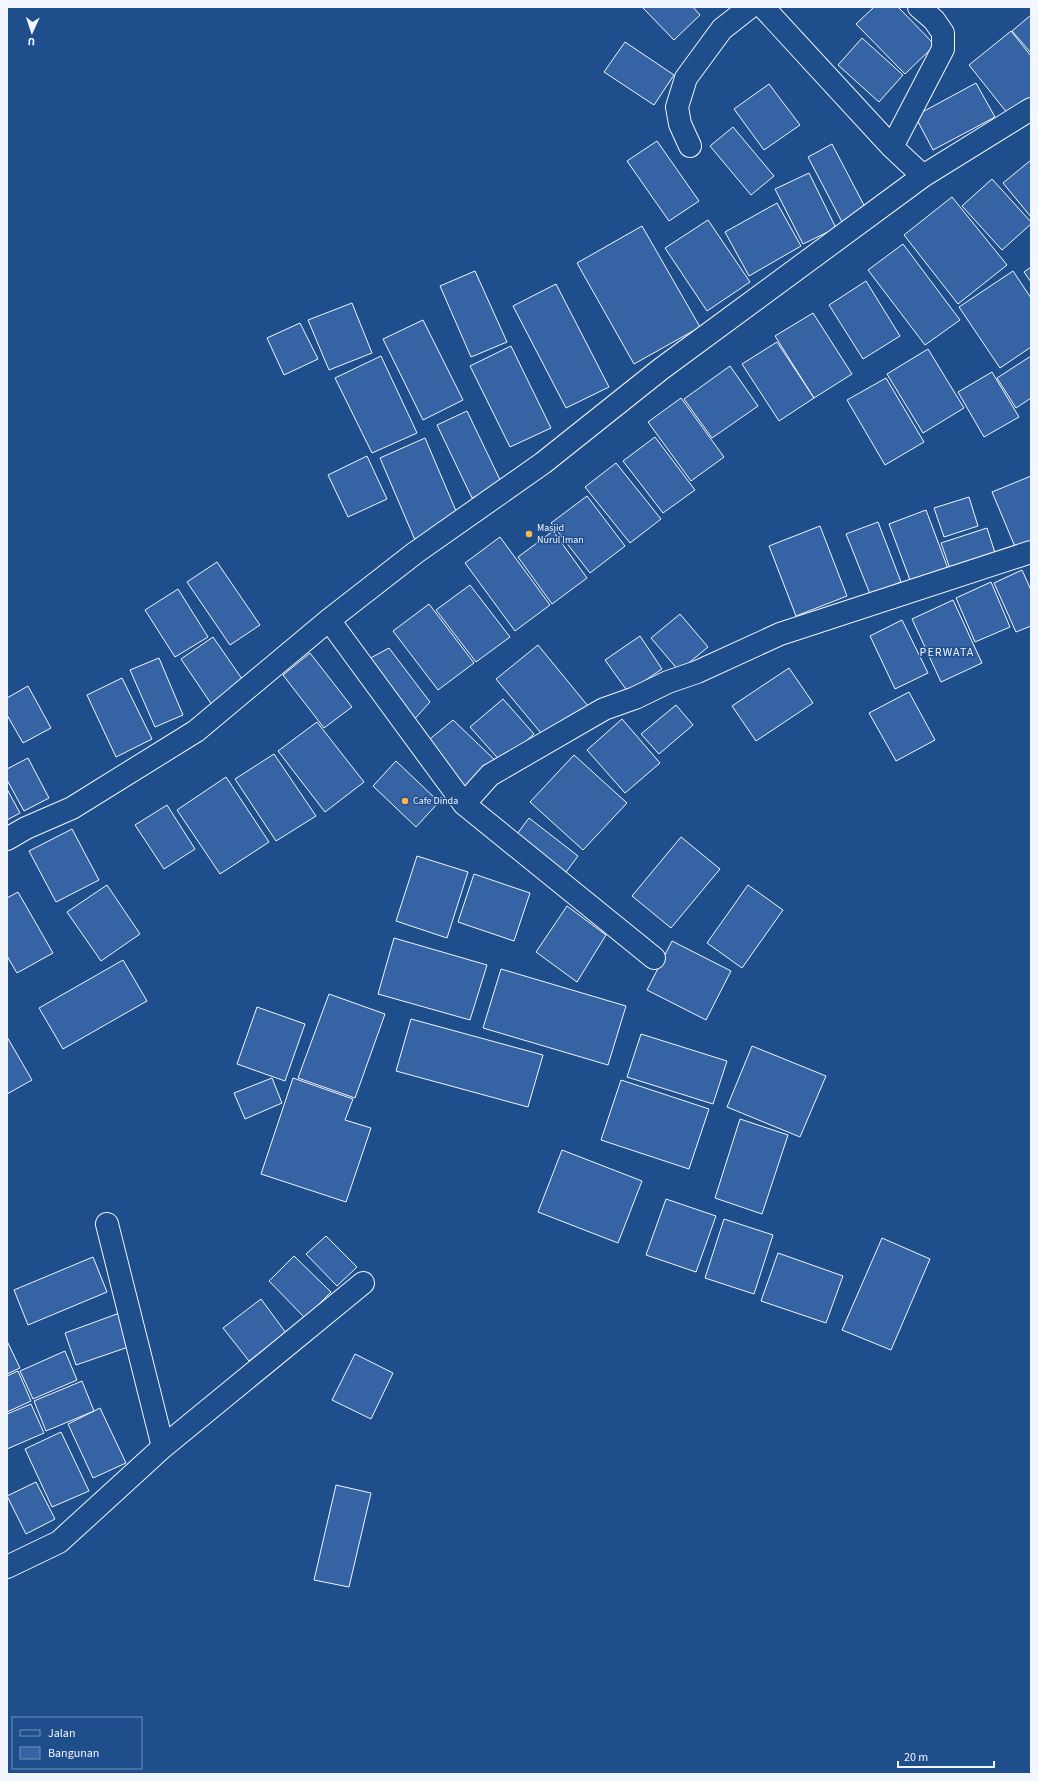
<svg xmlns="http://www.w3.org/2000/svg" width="1038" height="1781" font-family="'Source Sans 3',sans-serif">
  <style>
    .building { fill: #3563a3; stroke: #f2f6ff }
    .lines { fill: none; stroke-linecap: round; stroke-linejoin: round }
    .street-casing { stroke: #f2f6ff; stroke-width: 24 }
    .street { stroke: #1f4e8c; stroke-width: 22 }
    .poi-dot { fill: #ffb74d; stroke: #1f4e8c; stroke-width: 1.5 }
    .labels { text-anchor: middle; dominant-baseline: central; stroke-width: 3; stroke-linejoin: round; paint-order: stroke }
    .poi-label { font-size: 10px; fill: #f2f6ff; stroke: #1f4e8c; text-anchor: start }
    .quarter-label { font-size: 12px; letter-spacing: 1px; fill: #f2f6ff; stroke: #1f4e8c }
  </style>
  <rect width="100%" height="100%" fill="#1f4e8c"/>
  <path class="building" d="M642 7H693L700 15 674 40Z
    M874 7H898L935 45 905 74 856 24Z
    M1031 15V53L1012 31Z
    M1011 31 1031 56V104L1012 119 969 65Z
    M862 38 903 75 879 102 838 65Z
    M625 42 674 75 654 105 604 72Z
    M976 83 995 117 933 150 915 116Z
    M769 84 800 125 764 150 734 109Z
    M733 127 774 176 751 195 710 146Z
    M657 141 699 201 669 221 627 161Z
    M832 144 866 209 842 222 808 157Z
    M1031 160V217L1003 183Z
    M809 173 836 228 803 244 775 189Z
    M992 179 1031 222V224L1002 250 962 206Z
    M952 197 1007 265 958 304 904 235Z
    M777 203 801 246 749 276 725 232Z
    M708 220 750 282 707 311 665 248Z
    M642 226 700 327 634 364 577 263Z
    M903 244 960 320 925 345 868 270Z
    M1031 267V282L1024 272Z
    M475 271 507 342 471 357 440 286Z
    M1013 271 1031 298V347L1000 368 959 307Z
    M866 281 900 336 863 359 829 305Z
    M556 284 609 387 566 408 513 306Z
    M352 303 372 353 329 370 308 320Z
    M813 313 852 374 814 398 775 336Z
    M423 320 463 400 423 420 383 339Z
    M300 323 318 359 284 375 267 338Z
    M777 342 814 398 779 421 742 364Z
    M511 346 551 428 510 447 470 366Z
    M928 349 964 408 923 433 887 374Z
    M381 356 417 433 372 453 335 378Z
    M1031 356V398L1016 408 997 378Z
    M730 366 758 406 712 438 684 399Z
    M992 372 1019 417 984 437 958 392Z
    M886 378 924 442 885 465 847 400Z
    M681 398 724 457 691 481 648 422Z
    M467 411 502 484 472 498 437 425Z
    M655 437 695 490 663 513 623 461Z
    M425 438 459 518 415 540 380 458Z
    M367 456 387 499 348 517 328 475Z
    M616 463 661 519 630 543 585 487Z
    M1031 476V543L1016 549 992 492Z
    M587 496 625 546 590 573 551 523Z
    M969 497 978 526 944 537 934 508Z
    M926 510 950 574 913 588 889 524Z
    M878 522 901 582 870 594 846 534Z
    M820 526 847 596 796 616 769 546Z
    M987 528 998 562 953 577 941 543Z
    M553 531 587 578 552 604 518 557Z
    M500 537 550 605 515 631 465 563Z
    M217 562 260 625 230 645 187 582Z
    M1022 570 1031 590V626L1016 632 994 583Z
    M991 582 1010 627 975 642 956 598Z
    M470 585 510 637 476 662 436 610Z
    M178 589 208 637 175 657 145 610Z
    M953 600 982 663 941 682 912 619Z
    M429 604 474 663 438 690 393 631Z
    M680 614 708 647 679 671 651 638Z
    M902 620 928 673 895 689 870 636Z
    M640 636 662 669 628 692 605 660Z
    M213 637 247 686 214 708 181 659Z
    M538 645 588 706 546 739 496 679Z
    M389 648 430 702 411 723 365 661Z
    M310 653 352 707 324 728 283 675Z
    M159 658 183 715 155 727 130 670Z
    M789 668 813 703 756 741 732 706Z
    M122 678 152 739 116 757 87 695Z
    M28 686 51 728 23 743 7 715V698Z
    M909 692 935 740 896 761 869 713Z
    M503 699 534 734 502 763 470 727Z
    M676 705 693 725 659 754 641 734Z
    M622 719 660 763 625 793 587 750Z
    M453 720 499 764 462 792 425 743Z
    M317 722 364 782 325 812 278 751Z
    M274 754 316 816 276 841 235 779Z
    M574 755 627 803 583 850 530 802Z
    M28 758 49 798 24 811 7 780V769Z
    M396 761 439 802 416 827 373 786Z
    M226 777 269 842 220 874 177 810Z
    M7 789 20 813 7 820Z
    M167 805 195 849 164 869 135 825Z
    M529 818 578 856 563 876 514 838Z
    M72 829 99 880 56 902 29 851Z
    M681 837 720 869 671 928 632 896Z
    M417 856 468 872 447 938 396 921Z
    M474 874 530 893 514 941 458 922Z
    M107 885 140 934 101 961 67 912Z
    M748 885 783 910 742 968 707 943Z
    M18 892 53 953 17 973 7 956V898Z
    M567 906 606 935 577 982 536 952Z
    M394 938 487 965 470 1020 378 994Z
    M672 941 731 971 706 1020 647 990Z
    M123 960 147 1001 63 1049 39 1008Z
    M501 969 626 1006 608 1065 483 1028Z
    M329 994 385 1014 355 1098 298 1078Z
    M257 1007 305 1024 285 1081 237 1064Z
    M411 1019 543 1055 528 1107 396 1071Z
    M641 1034 727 1061 713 1104 627 1077Z
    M7 1037 32 1080 7 1094Z
    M752 1046 826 1076 800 1137 727 1107Z
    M272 1078 282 1103 245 1119 234 1093Z
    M293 1078 353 1099 345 1120 371 1128 346 1202 261 1174Z
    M621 1080 709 1109 689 1169 601 1140Z
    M740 1119 788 1135 762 1214 715 1198Z
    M562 1150 642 1181 618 1243 538 1212Z
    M666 1199 716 1216 696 1272 646 1255Z
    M724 1219 773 1235 754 1294 705 1278Z
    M326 1236 357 1267 337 1286 306 1254Z
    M882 1238 930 1259 891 1350 842 1330Z
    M778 1253 843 1276 826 1323 761 1301Z
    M294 1256 331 1292 305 1318 269 1281Z
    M93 1257 107 1292 28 1325 14 1290Z
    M261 1299 286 1333 249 1361 223 1328Z
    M125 1311 137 1344 76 1365 65 1333Z
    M7 1341 20 1368 7 1374Z
    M65 1351 77 1380 33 1399 20 1371Z
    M355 1354 393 1373 371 1419 332 1400Z
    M18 1371 31 1401 7 1412V1376Z
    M82 1381 94 1411 46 1431 34 1401Z
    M31 1404 44 1433 7 1449V1414Z
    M100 1408 126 1463 93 1478 68 1424Z
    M61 1432 89 1491 52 1507 25 1449Z
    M36 1482 55 1519 26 1534 7 1496Z
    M336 1485 371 1493 349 1587 314 1580Z"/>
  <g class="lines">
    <defs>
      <path id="street" d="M763 7 892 147 923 176
        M690 146 680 124 677 107 686 78 722 29 750 7
        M892 147 943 49V33L934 20 919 7
        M329 620 464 804 654 958
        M464 804 490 775 604 709 635 698 668 682 697 672 780 634 1031 552
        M7 839 26 828 72 808 196 731 329 620 415 553 543 463 661 369 923 176 1031 109
        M107 1224 163 1447
        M7 1567 59 1542 163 1447 363 1283"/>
    </defs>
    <use href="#street" class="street-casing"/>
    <use href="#street" class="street"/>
  </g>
  <g class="poi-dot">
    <circle cx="529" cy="534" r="4"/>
    <circle cx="405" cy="801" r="4"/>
  </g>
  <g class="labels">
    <g class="poi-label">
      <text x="537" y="528">Masjid<tspan x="537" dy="12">Nurul Iman</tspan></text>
      <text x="413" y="801">Cafe Dinda</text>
    </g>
    <g class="quarter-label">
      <text x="947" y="652">PERWATA</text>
    </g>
  </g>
  <rect width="1038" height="1781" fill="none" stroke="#f2f6ff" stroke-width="16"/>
  <rect x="12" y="1717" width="130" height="52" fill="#1f4e8c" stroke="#7391ba"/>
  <rect x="20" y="1730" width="20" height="6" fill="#1f4e8c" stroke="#7391ba"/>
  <text x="48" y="1737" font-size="12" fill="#f2f6ff">Jalan</text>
  <rect x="20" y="1747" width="20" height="12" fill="#3563a3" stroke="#7391ba"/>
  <text x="48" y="1757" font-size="12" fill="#f2f6ff">Bangunan</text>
  <g transform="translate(32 32) rotate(183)" stroke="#1f4e8c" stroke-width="3" paint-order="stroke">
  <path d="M0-3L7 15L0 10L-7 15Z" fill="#f2f6ff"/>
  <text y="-6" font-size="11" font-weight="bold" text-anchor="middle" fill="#f2f6ff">U</text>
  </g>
  <path d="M898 1761v6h96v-6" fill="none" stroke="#f2f6ff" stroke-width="2"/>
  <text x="904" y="1761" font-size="12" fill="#f2f6ff" stroke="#1f4e8c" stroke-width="3" paint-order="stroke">20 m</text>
</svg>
